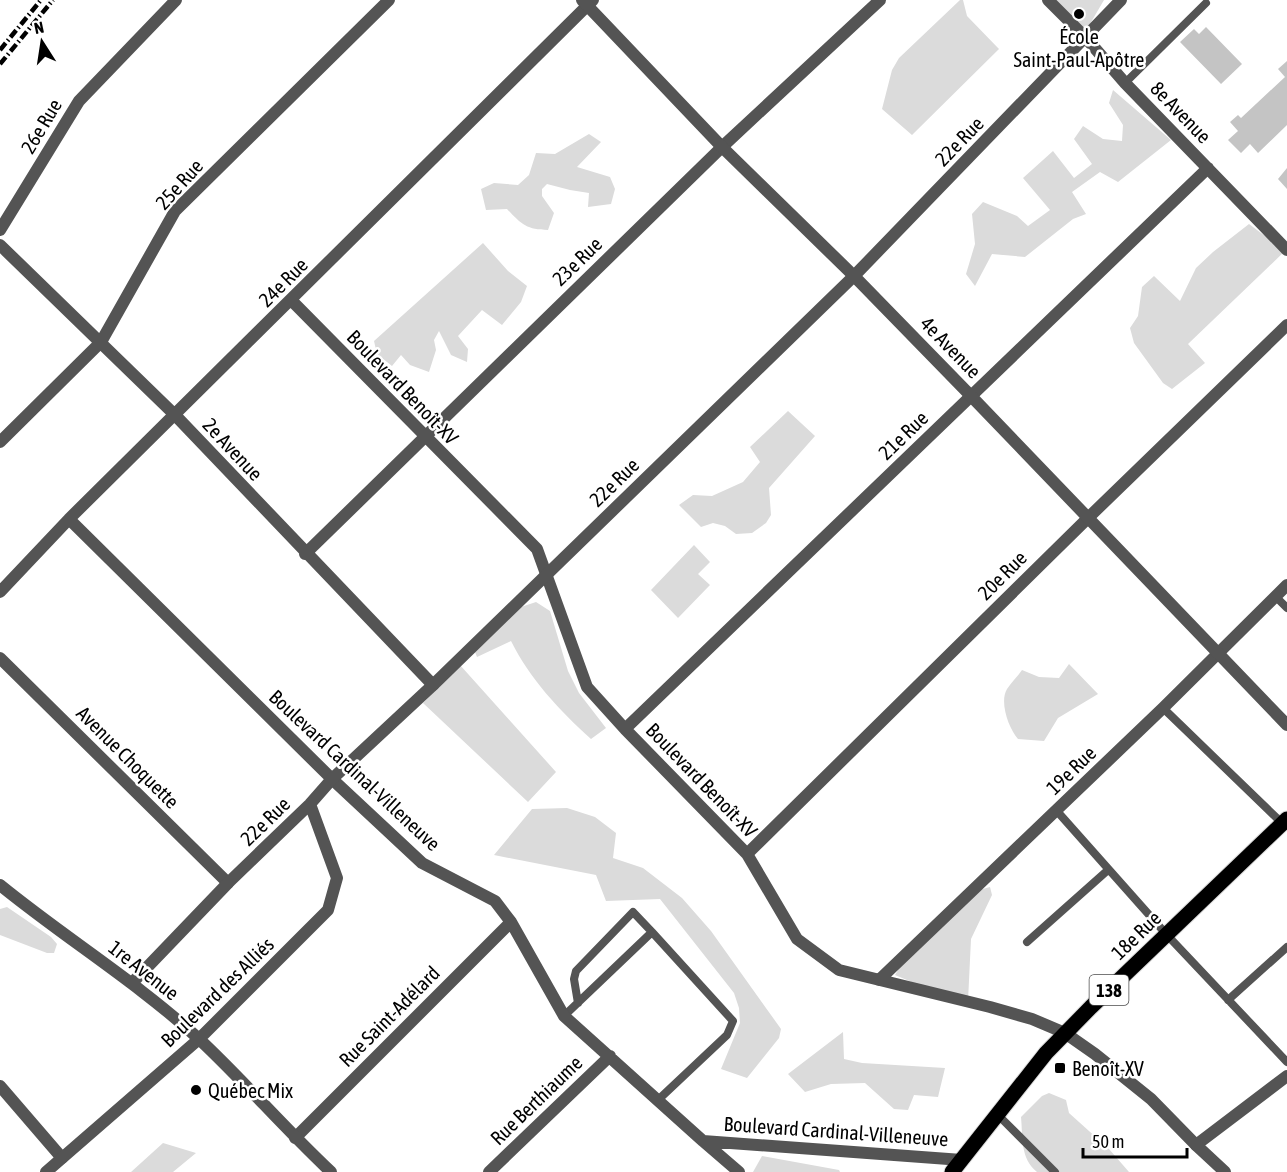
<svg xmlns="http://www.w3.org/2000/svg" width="1287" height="1172" font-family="'Asap Condensed',sans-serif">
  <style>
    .green { fill: #dbdbdb }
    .building { fill: #c4c4c4 }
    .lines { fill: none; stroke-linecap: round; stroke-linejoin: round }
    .primary-casing { stroke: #dbdbdb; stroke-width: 17 }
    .service { stroke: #545454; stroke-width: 8 }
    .minor { stroke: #545454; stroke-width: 12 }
    .tertiary { stroke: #545454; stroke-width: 12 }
    .primary { stroke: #000; stroke-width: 15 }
    .rail { stroke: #000; stroke-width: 4.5; stroke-dasharray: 9 3 1.5 3; stroke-linecap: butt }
    .poi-dot { fill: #000; stroke: #fff; stroke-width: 2 }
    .labels { text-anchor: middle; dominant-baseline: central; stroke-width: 5; stroke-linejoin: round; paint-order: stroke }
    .shield { fill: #fff; stroke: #4c4c4c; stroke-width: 1.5 }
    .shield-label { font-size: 18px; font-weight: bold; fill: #000 }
    .poi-label { font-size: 20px; fill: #000; stroke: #fff; text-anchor: start }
    .street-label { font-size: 20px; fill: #000; stroke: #fff }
  </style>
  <rect width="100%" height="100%" fill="#fff"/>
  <path class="green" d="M960 0H963L967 16 999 49 912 135 882 109 892 70 899 58Z
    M1048 0H1104L1087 29 1086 38Z
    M1113 90 1171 140 1118 182 1100 172 1072 192 1086 214 1073 219 1025 257 992 254 975 286 966 274 975 244 972 214 983 202 1017 216 1028 226 1050 210 1023 178 1053 151 1074 178 1092 164 1074 139 1083 126 1103 139 1122 141 1123 125 1109 103Z
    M589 134 601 142 577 167 610 177 615 189 611 204 588 207 589 193 570 190 547 184 542 189V196L554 213 548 230C527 230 521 224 507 209L486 210 481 189 494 183 518 185 529 175 536 153 555 154Z
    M1249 224 1285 251 1188 344 1205 363 1172 389 1163 383 1134 343 1130 328 1138 316 1142 287 1154 276 1180 301 1196 268 1213 252Z
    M483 243 508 271 527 286 521 302 502 325 482 310 458 336 468 349 467 362 451 355 439 331 434 340 436 350 429 372 410 365 401 355 392 366 377 354 374 341Z
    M788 411 815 436 769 488 771 515 766 523 752 533 736 534 725 526 713 523 701 527 679 505 693 495 712 496 743 482 760 462 750 447Z
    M694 545 710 562 698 574 710 585 678 618 651 590Z
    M536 602 550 611 568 671 579 693 606 728 591 739C559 710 530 679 511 641L477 657 473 647 521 607Z
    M1069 664 1098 694 1058 718 1044 741 1018 739C1009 729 999 702 1007 689 1011 683 1017 677 1022 670L1039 677 1059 678Z
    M460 665 556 772 528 802 423 703Z
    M567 808 595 817 616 833 613 858 643 868 682 898 711 931 781 1029 779 1038 747 1078 721 1069 740 1023 739 1008 734 993 660 899 606 901 596 875 494 855 532 809Z
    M990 887 992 895 971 939 968 1001 919 985 895 975 906 957 979 890Z
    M7 907 51 937 57 944 54 953H47L0 935V909Z
    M843 1032 844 1059 862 1063 945 1068 938 1097 914 1095 908 1110 894 1109 865 1083 831 1084 805 1092 788 1074Z
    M1049 1093 1066 1100 1069 1113 1109 1149 1129 1172H1037C1020 1158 1023 1138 1021 1117L1042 1096Z
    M163 1143 196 1153 173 1172H131Z
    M762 1156 839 1170 840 1172H753Z"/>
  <path class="building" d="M1206 27 1242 64 1221 84 1180 42 1194 29 1199 34Z
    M1287 61V125L1258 153 1250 144 1241 153 1228 140 1238 131 1230 122 1238 115 1241 118 1285 77 1278 69Z
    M1287 168V189L1278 179Z"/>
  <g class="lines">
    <defs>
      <path id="primary" d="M952 1172 1046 1053 1091 1007 1287 819"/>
    </defs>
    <use href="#primary" class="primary-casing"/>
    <path class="service" d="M1125 83 1206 3
      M1275 596 1287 608
      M1163 708 1285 826
      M1056 810 1167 935 1287 1062
      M1027 942 1108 870
      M1228 1000 1287 947
      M578 1003 574 979 576 971 633 912 652 932
      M564 1016 652 932 733 1021 727 1035 658 1100
      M998 1115 1055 1172"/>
    <path class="minor" d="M1048 0 1086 38 1125 83 1287 250
      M0 230 79 101 176 0
      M0 245 175 415 433 685
      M292 301 537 549 587 687 625 729 747 854 797 939 839 970 990 1007 1032 1019 1065 1033
      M0 442 101 342 175 211 389 0
      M69 519 332 779 422 863 495 901 511 922 564 1016 703 1141 962 1160
      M305 554 722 147 880 0
      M0 592 69 519 593 0
      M0 658 228 883
      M625 729 1208 168
      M747 854 1089 517 1287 325
      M879 980 1163 708 1287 585
      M0 1086 62 1158
      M295 1138 511 922
      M703 1141 739 1172
      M1196 1145 1287 1076
      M489 1172 610 1056"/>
    <path class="tertiary" d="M582 0 722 147 854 276 971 396 1287 725
      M0 885C65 938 137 982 199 1039 244 1081 285 1129 331 1172
      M132 983 228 883 310 804 332 779 433 685 854 276 1121 0
      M1065 1033 1095 1054 1151 1099 1196 1145 1225 1172
      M46 1172 199 1039 328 910 337 878 310 804"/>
    <use href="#primary" class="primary"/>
    <path class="rail" d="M0 50 41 0
      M0 64 53 0"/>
  </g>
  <g class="poi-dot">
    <circle cx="1079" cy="14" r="6"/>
    <rect x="1054" y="1062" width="12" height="12" rx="3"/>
    <circle cx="196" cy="1090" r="6"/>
  </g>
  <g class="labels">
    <rect class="shield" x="1089.5" y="975" width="39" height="30" rx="4.5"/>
    <g class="shield-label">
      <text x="1109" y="990">138</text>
    </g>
    <g class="poi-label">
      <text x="1079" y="36" text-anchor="middle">École<tspan x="1079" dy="23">Saint-Paul-Apôtre</tspan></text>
      <text x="1072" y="1068">Benoît-XV</text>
      <text x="208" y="1090">Québec Mix</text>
    </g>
    <g class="street-label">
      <text transform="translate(1181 112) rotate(46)">8e Avenue</text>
      <text transform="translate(41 126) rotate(-59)">26e Rue</text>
      <text transform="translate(959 141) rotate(-46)">22e Rue</text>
      <text transform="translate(179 184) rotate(-48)">25e Rue</text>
      <text transform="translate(577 261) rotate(-44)">23e Rue</text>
      <text transform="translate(283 282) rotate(-45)">24e Rue</text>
      <text transform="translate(951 347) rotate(46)">4e Avenue</text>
      <text transform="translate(403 387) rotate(46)">Boulevard Benoît-XV</text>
      <text transform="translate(903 435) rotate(-44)">21e Rue</text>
      <text transform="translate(233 449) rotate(47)">2e Avenue</text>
      <text transform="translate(614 482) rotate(-44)">22e Rue</text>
      <text transform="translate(1002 575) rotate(-45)">20e Rue</text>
      <text transform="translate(128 757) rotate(45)">Avenue Choquette</text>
      <text transform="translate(355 770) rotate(43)">Boulevard Cardinal-Villeneuve</text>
      <text transform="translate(1071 770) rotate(-44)">19e Rue</text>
      <text transform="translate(702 780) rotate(46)">Boulevard Benoît-XV</text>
      <text transform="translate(265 821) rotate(-44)">22e Rue</text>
      <text transform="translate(1136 935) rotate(-44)">18e Rue</text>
      <text transform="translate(144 970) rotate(38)">1re Avenue</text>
      <text transform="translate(217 992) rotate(-44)">Boulevard des Alliés</text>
      <text transform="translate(389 1016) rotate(-45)">Rue Saint-Adélard</text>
      <text transform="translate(536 1100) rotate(-44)">Rue Berthiaume</text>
      <text transform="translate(836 1131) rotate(4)">Boulevard Cardinal-Villeneuve</text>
    </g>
  </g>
  <g transform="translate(42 42) rotate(348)" stroke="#ffffff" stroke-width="4.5" paint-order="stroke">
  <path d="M0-4.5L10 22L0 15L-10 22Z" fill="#000000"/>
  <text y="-9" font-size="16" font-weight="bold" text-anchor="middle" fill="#000000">N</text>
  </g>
  <path d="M1083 1148v9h104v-9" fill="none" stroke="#000000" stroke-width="3"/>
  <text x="1092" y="1148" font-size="18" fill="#000000" stroke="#ffffff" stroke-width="4.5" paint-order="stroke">50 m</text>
</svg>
